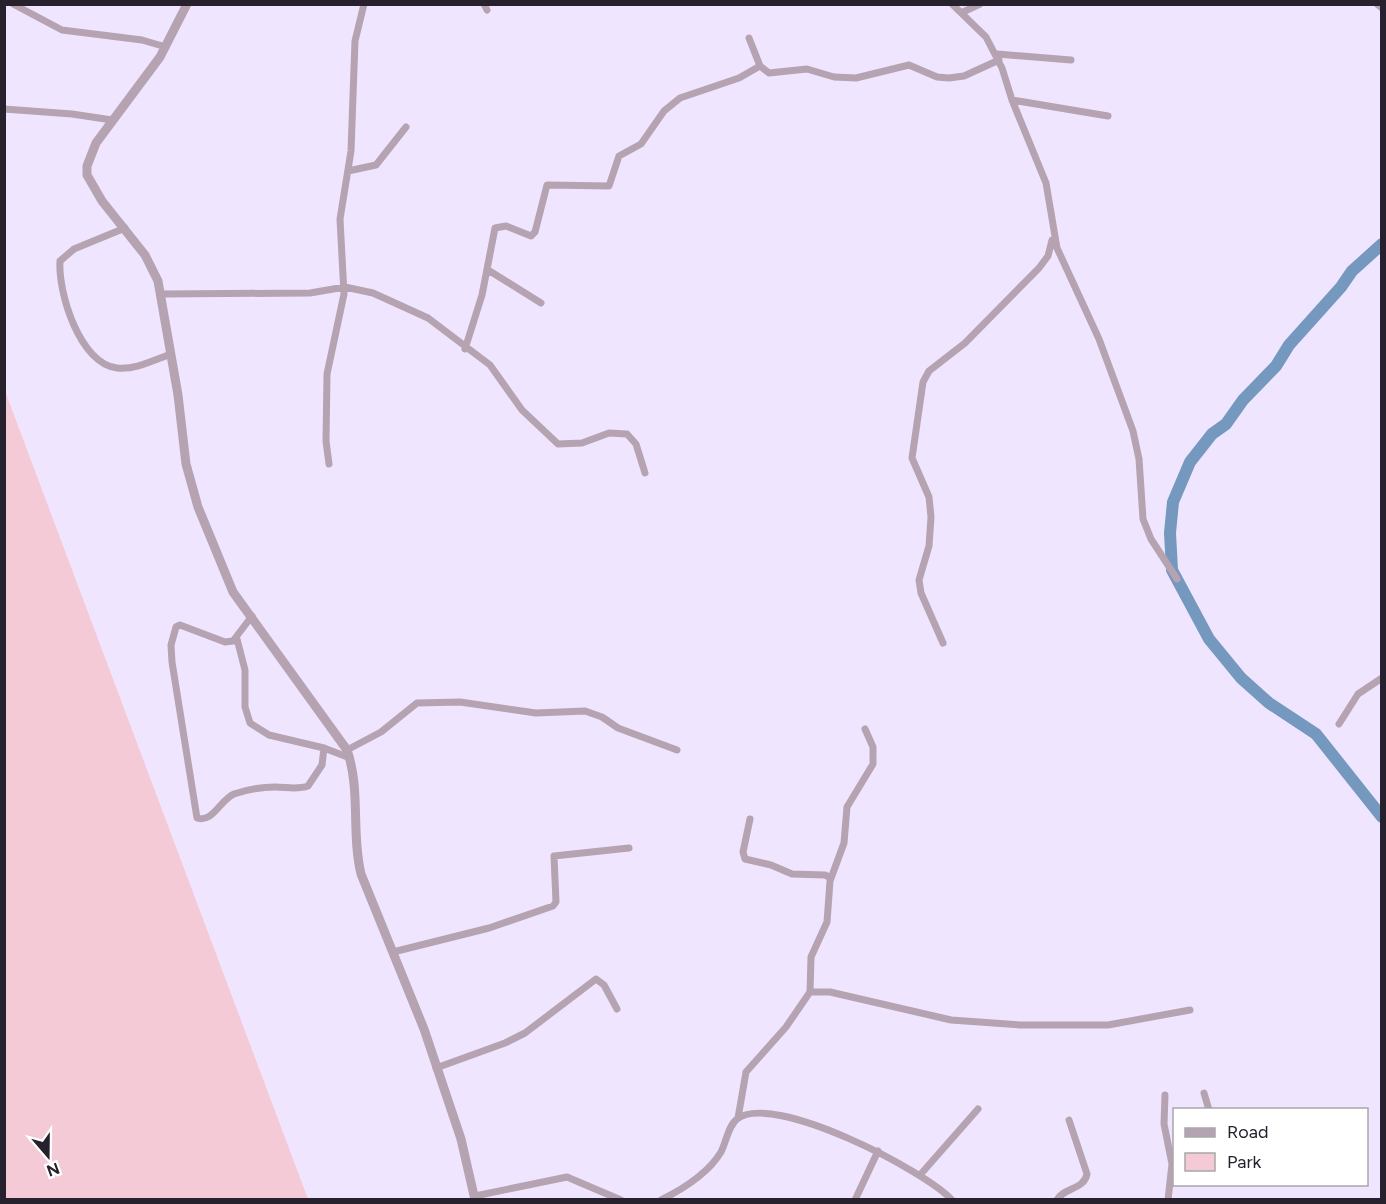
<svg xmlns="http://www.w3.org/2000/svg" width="1386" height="1204" font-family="Figtree,sans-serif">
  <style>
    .green { fill: #f4cad7 }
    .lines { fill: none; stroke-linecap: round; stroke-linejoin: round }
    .river { stroke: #7498be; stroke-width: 12 }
    .minor { stroke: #b6a3b2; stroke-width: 7 }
    .tertiary { stroke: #b6a3b2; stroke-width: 9 }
  </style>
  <rect width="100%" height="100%" fill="#f0e5fe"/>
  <path class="green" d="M5 391 308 1199H5Z"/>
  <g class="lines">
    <path class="river" d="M1382 244 1352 271 1341 287 1289 345 1276 366 1243 400 1226 424 1212 434 1190 462 1173 502 1170 533 1172 570 1209 639 1241 678 1269 703 1316 734 1382 817"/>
    <path class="minor" d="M13 4 62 30 142 40 166 47
      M484 4 487 10
      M952 4 986 37 1002 68 1012 100 1046 183 1057 248 1099 339 1133 431 1139 459 1143 519 1151 539 1177 579
      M1377 4 1382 8
      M963 12 980 4
      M749 38 760 66 769 73 807 69 834 77 856 78 909 65 937 77 949 78 964 76 999 60
      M997 54 1071 60
      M1012 100 1108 116
      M4 109 72 114 112 120
      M348 171 376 165 406 127
      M125 228 74 249 60 261C58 293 80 364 117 368 135 370 154 360 171 354
      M488 270 541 303
      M163 294 310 293 345 287 373 293 428 318 490 365 522 410 558 444 582 443 609 433 627 434 636 444 645 473
      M465 349 482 295 495 228 506 226 531 236 535 232 547 185 609 186 619 156 641 144 664 111 680 98 739 78 760 66
      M329 464 326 441 327 374 344 294 340 219 351 151 355 41 364 4
      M252 616 233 641 225 642 180 625 176 627 171 645 172 662 197 818C213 823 220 800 234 794 246 790 262 787 275 787 287 787 297 790 308 786L322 765 324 748
      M237 639 245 670V707L250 723 269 735 324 748 350 758
      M943 643 921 593 919 580 929 546 931 517 929 497 912 458 923 382 929 371 965 343 1039 268 1048 256 1052 240
      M1339 724 1358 694 1382 678
      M347 750 381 732 417 703 460 702 536 713 585 711 602 717 618 728 677 750
      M750 819 743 852 745 859 771 865 792 874 825 875 831 878
      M393 952 489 928 553 906 556 902 554 856 629 848
      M810 992H830L951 1020 1021 1025H1108L1190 1010
      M436 1068 505 1043 525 1033 596 979 604 985 617 1009
      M1204 1093 1209 1110
      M1165 1095 1164 1124 1172 1164 1168 1200
      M738 1118 746 1072 786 1027 810 992 811 957 827 922 830 881 844 843 847 807 873 764V747L865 729
      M920 1175 978 1109
      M475 1196 567 1177 621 1200
      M661 1200C683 1189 708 1174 721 1152 726 1143 728 1126 737 1119 772 1091 926 1171 952 1200
      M855 1200 878 1151
      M1057 1200C1064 1187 1084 1190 1087 1174L1069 1120"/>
    <path class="tertiary" d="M187 4 160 57 96 143 87 166V175L102 201 145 255 158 281 178 395 186 464 198 507 233 592 347 750C361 790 351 833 361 874L424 1029 461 1139 475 1200"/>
  </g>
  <rect width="1386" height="1204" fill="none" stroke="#26212d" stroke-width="12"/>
  <rect x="1173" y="1108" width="195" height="78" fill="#ffffff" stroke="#a8a6ab" stroke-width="1.5"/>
  <rect x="1185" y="1128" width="30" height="9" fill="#b6a3b2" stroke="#a8a6ab" stroke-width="1.5"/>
  <text x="1227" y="1138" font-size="18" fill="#26212d">Road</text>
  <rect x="1185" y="1153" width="30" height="18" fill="#f4cad7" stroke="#a8a6ab" stroke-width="1.5"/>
  <text x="1227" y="1168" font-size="18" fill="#26212d">Park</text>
  <g transform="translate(48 1156) rotate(160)" stroke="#ffffff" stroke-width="4.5" paint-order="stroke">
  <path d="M0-4.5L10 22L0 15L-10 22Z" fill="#26212d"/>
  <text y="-9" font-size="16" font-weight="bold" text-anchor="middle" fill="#26212d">N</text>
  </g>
</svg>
